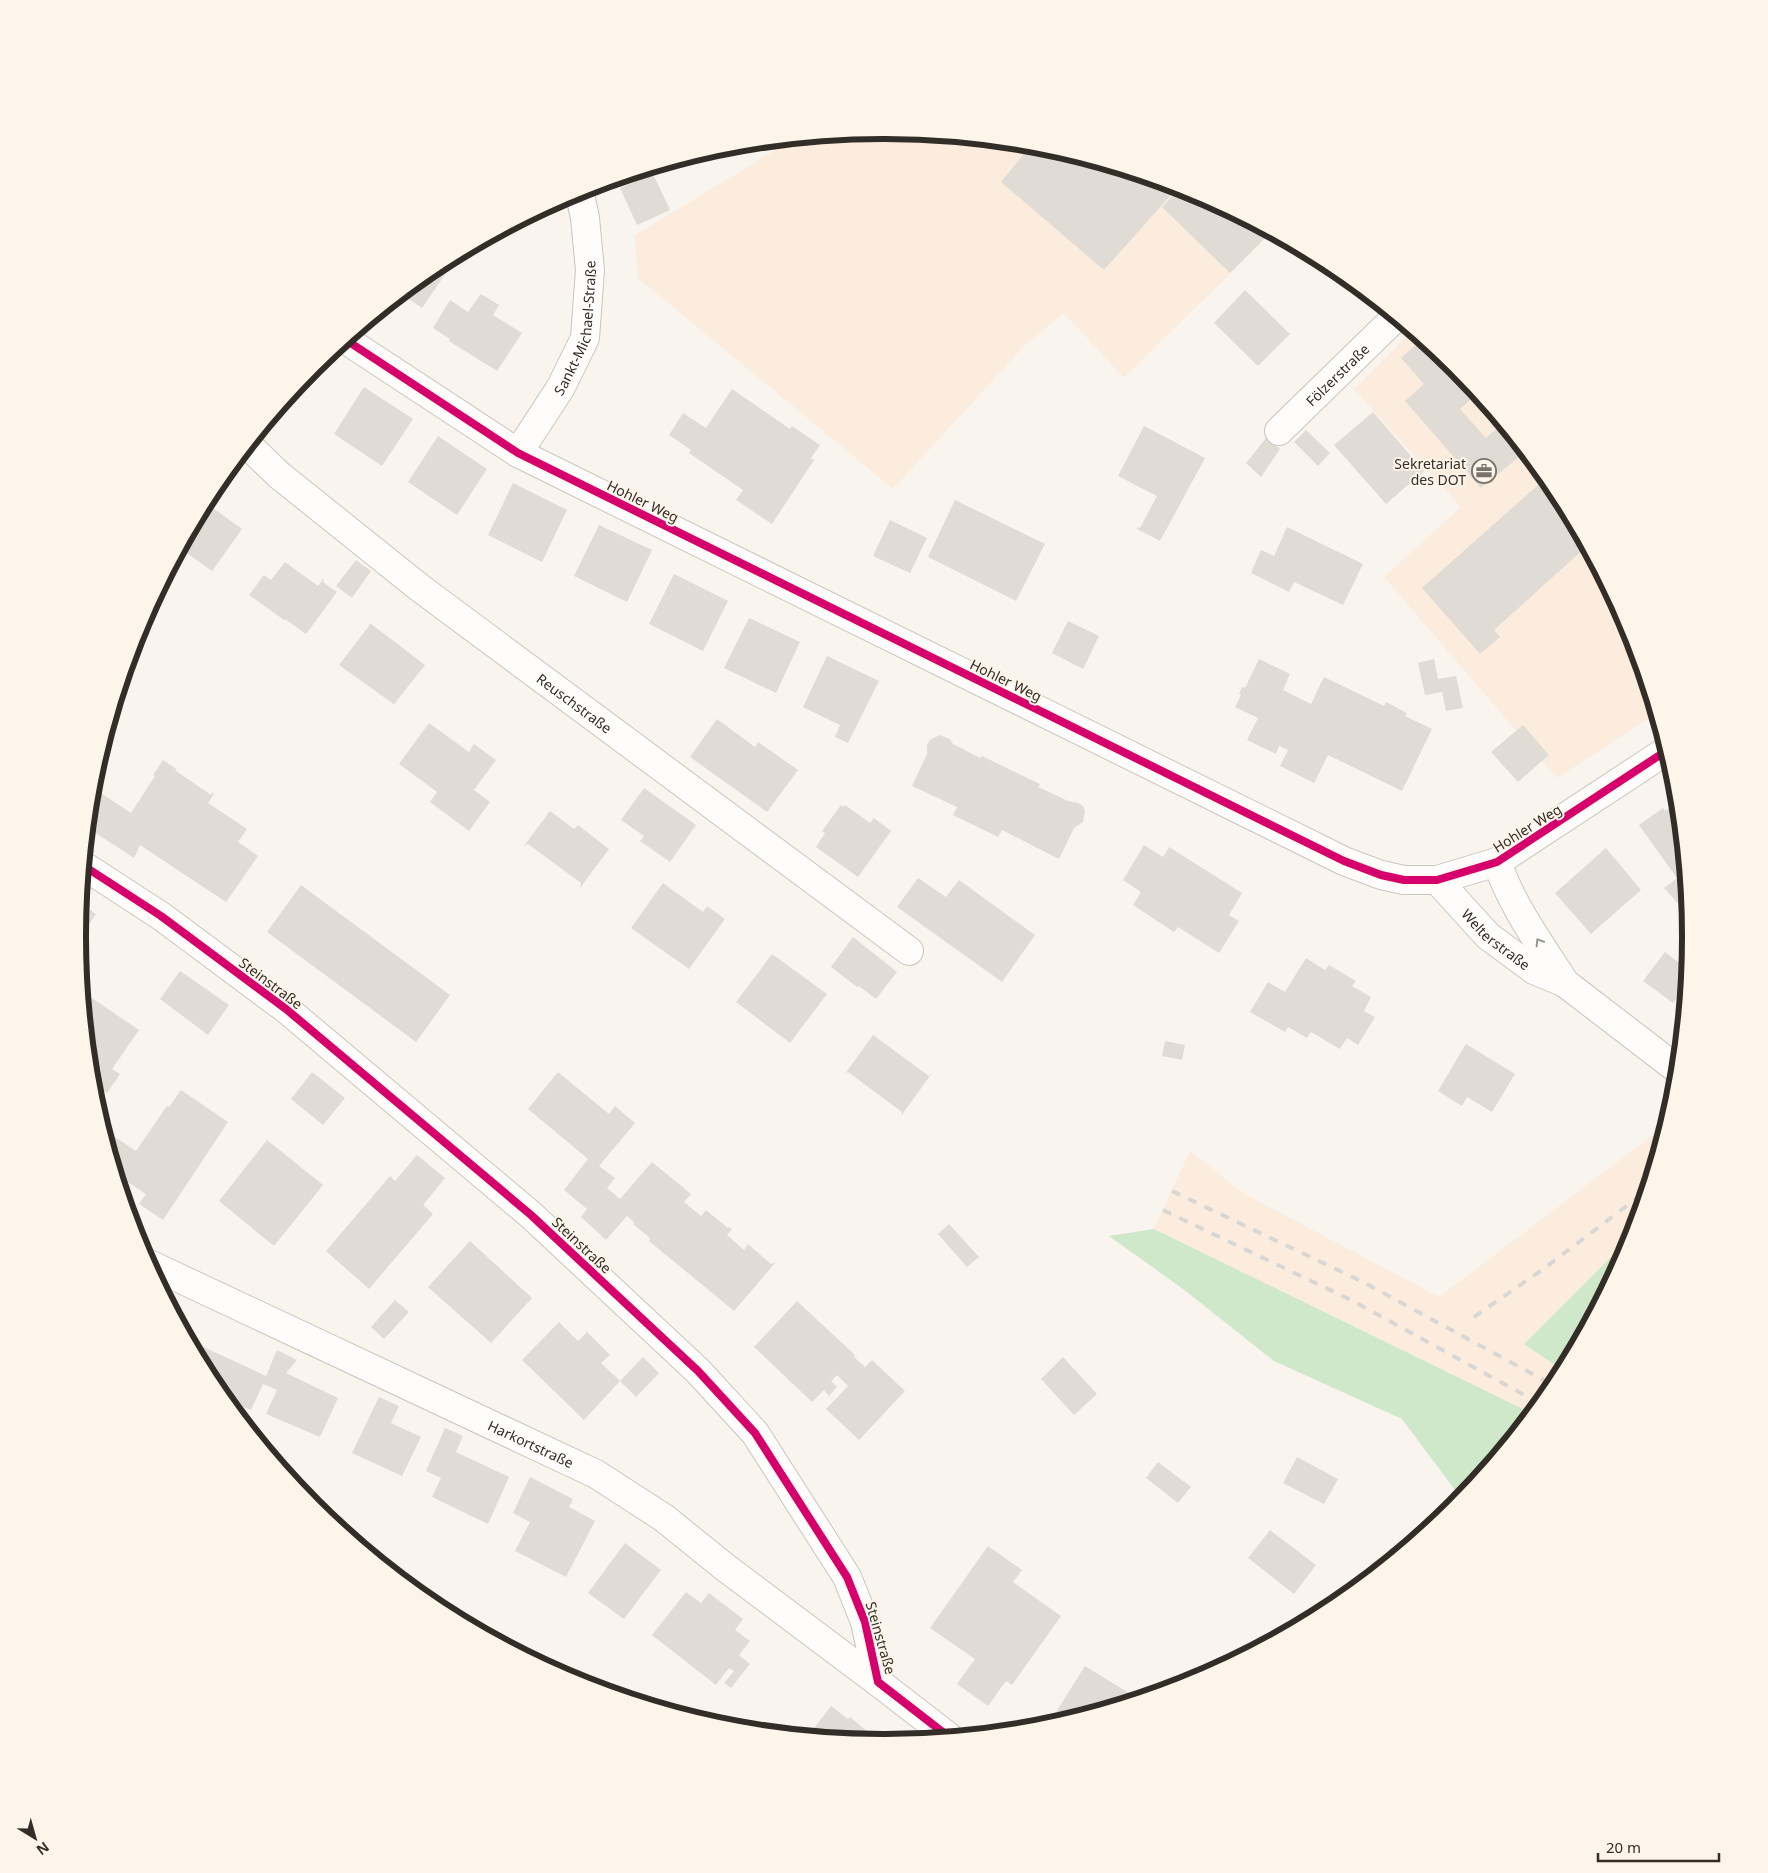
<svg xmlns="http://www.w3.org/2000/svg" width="1768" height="1873" font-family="'Noto Sans',sans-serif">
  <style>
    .built { fill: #fbecdd }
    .green { fill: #cee8c9 }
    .building { fill: #e1dbd5 }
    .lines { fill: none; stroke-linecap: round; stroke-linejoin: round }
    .minor-casing { stroke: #cac5bf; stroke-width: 30 }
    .tertiary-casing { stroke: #cac5bf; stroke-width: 30 }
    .minor { stroke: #fefdfc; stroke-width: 28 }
    .tertiary { stroke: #fefdfc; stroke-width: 28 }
    .rail { stroke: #d9d7d4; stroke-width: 4; stroke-dasharray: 9 9; stroke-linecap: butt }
    .cycleway-casing { stroke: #fef5ea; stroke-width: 11 }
    .cycleway { stroke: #d6006c; stroke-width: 8 }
    .oneway { stroke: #989592 }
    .labels { text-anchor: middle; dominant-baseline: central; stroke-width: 4; stroke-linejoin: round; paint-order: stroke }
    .street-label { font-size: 14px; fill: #332d27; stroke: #fef5ea }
    .poi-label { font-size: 14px; fill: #332d27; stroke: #fef5ea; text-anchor: end }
    .rim { fill: none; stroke: #332d27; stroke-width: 6 }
  </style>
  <rect width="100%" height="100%" fill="#faf4ee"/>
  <path class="built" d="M884 130 1042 146 1193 192 1271 233 1124 378 1064 313 1026 344 893 489 638 278 635 235 794 139Z
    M1412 331 1454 366 1555 489 1629 628 1655 714 1557 778 1384 577 1461 507 1354 389Z
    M1665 1126 1631 1237 1524 1344 1562 1370 1554 1385 1531 1413 1154 1229 1190 1151 1243 1193 1439 1297Z"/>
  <path class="green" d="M1154 1229 1531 1413 1461 1498 1402 1419 1274 1361 1183 1289 1109 1236Z
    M1631 1237 1629 1245 1562 1370 1524 1344Z"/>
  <path class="building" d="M1031 145 1042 146 1178 187 1104 270 1001 182Z
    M699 154 660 173 657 167 681 159Z
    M653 174 670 210 637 225 620 188Z
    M1180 188 1193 192 1270 233 1230 273 1162 207Z
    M439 264 448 270 422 308 401 294Z
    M1245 290 1290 334 1258 366 1214 323Z
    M481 294 499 305 493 315 522 333 497 371 449 341 450 339 433 328 450 300 468 312Z
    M1422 340 1454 366 1477 394 1460 409 1486 438 1502 424 1525 452 1481 488 1405 401 1424 384 1401 358Z
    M364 387 413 419 382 466 334 434Z
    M732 389 790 429 792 426 820 445 811 458 814 460 772 524 736 500 743 490 689 453 691 450 669 435 683 413 706 428Z
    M1373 412 1424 471 1386 504 1334 445Z
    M1144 426 1205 458 1160 541 1137 529 1138 527 1140 528 1157 496 1118 476Z
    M1306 430 1330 453 1318 466 1294 442Z
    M438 436 487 469 457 515 408 482Z
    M1267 437 1280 449 1261 477 1246 463Z
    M1546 478 1555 489 1586 547 1494 630 1500 637 1480 654 1422 588Z
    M513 483 567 510 542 562 488 535Z
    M955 500 1045 544 1016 601 928 557Z
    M206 503 242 529 212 571 181 549Z
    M890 520 927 538 910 573 873 556Z
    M599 525 652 550 627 602 574 576Z
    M1287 527 1363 564 1343 605 1294 582 1289 592 1251 573 1261 550 1274 556Z
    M356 560 371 571 352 598 336 586Z
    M285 562 318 586 324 578 323 582 337 592 306 634 285 619 284 620 249 595 264 575 271 580Z
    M674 574 728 601 703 651 649 624Z
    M749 618 800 642 776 693 724 668Z
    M1068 621 1099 636 1083 669 1052 653Z
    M370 623 425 665 395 703V705L339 665 369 626Z
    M827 656 879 681 848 743 835 737 840 725 803 707Z
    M1259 659 1290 674 1283 690 1311 704 1324 677 1384 706 1386 702 1407 713 1405 716 1432 729 1402 791 1328 755 1314 783 1280 766 1288 750 1279 746 1276 754 1247 740 1258 718 1235 707 1241 695 1239 694 1242 687 1245 688Z
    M1434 659 1438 679 1456 676 1463 708 1446 711 1442 692 1425 695 1418 663Z
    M717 719 755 747 758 742 798 770 767 812 690 757Z
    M429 723 469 752 474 744 496 760 474 790 490 802 469 831 430 802 437 792 399 764Z
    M1523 725 1549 755 1518 782 1491 752Z
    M940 735 950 739 953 744 980 758 982 756 1040 784 1038 787 1068 801 1078 803 1083 806 1085 811 1083 822 1074 828 1059 859 1002 830 998 837 953 815 957 807 912 786 927 754V744L931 739Z
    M163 760 176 769V771L211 795 212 793 214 794 208 803 247 829 238 842 258 856 226 902 140 845 134 858 88 828 93 788 131 813 155 776 153 775Z
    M644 788 696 825 670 862 640 841 644 836 621 820Z
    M1677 802 1688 911 1686 912 1664 888 1677 878 1639 825 1663 808 1665 811Z
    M841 805 843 807 845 805 870 823 874 818 891 831 858 877 816 847 825 833 822 831Z
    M550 811 574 829 578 825 609 849 580 888 581 883 528 844 524 846Z
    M1144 845 1163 857 1169 847 1242 893 1229 915 1239 921 1219 953 1178 927 1174 932 1133 905 1141 892 1123 880Z
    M1606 848 1641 890 1591 934 1555 893Z
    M918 878 946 897 959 880 1035 935 1002 982 897 907Z
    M663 883 703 912 707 906 725 919 689 969 631 928Z
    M301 885 450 995 416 1042 267 932Z
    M81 904 96 914 78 940V936Z
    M853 937 897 972 876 999 859 986 857 987 831 967Z
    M1665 952 1687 969 1686 987 1673 1003 1643 981Z
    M772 954 827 994 790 1043 736 1002Z
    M1306 958 1325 970 1329 965 1356 981 1352 986 1371 997 1364 1011 1375 1017 1358 1045 1347 1038 1340 1049 1311 1032 1307 1038 1288 1027 1285 1032 1250 1012 1268 982 1285 992Z
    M180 971 229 1005 208 1035 160 999Z
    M83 992 139 1030 112 1069 120 1074 107 1093 92 1082Z
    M873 1035 929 1076 932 1073 901 1116 902 1112 848 1072 845 1074Z
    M1165 1041 1185 1045 1182 1060 1162 1056Z
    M1466 1044 1515 1074 1492 1112 1467 1097 1462 1106 1438 1091Z
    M312 1072 345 1098 323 1125 291 1099Z
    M558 1072 609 1114 615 1106 635 1123 599 1166 615 1178 607 1188 620 1199 652 1162 691 1194 684 1202 701 1216 706 1210 728 1228 729 1227 732 1229 727 1235 744 1250 748 1244 771 1264 776 1262 734 1311 649 1241 650 1238 633 1224 634 1222 627 1216 606 1240 581 1217 587 1209 564 1190 588 1159 528 1109Z
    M181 1090 228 1122 163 1220 139 1204 146 1194 117 1175 109 1146 115 1137 136 1151 167 1106 169 1107Z
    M267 1140 323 1185 274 1246 219 1201Z
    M417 1155 445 1178 423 1205 433 1214 369 1289 326 1251 390 1176 395 1181Z
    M949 1224 979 1257 967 1267 938 1234Z
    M470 1241 532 1298 491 1343 428 1287Z
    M395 1300 409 1312 384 1339 371 1327Z
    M797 1301 855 1355 854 1357 865 1367 872 1360 905 1391 859 1440 826 1409 848 1386 837 1375 831 1381 837 1387 829 1396 824 1390 812 1402 754 1347Z
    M559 1322 578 1341 587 1332 610 1355 601 1363 620 1381 584 1420 522 1360Z
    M197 1344 266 1376 277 1350 297 1360 286 1373 338 1398 320 1437 266 1414 277 1390 263 1384 251 1410 233 1403 231 1406 213 1384 194 1349Z
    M643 1357 659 1373 636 1397 620 1381Z
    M1063 1357 1097 1394 1074 1415 1041 1379Z
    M379 1397 399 1406 391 1423 421 1437 402 1476 352 1453Z
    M445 1428 463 1436 456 1452 509 1477 488 1524 432 1497 441 1478 426 1471Z
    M1297 1457 1338 1479 1324 1504 1283 1483Z
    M1158 1462 1191 1487 1178 1503 1146 1478Z
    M530 1477 573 1499 569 1507 595 1521 566 1577 515 1551 530 1522 513 1513Z
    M1270 1530 1316 1565 1294 1594 1248 1558Z
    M625 1543 661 1570 624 1619 588 1593Z
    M988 1546 1022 1570 1013 1582 1061 1616 1012 1685 1006 1681 988 1706 957 1684 975 1659 930 1628Z
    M686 1592 701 1603 709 1593 743 1619 735 1630 750 1641 739 1655 750 1664 731 1688 724 1683 734 1671 729 1668 716 1685 652 1635Z
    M1085 1666 1137 1698 1048 1725Z
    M831 1706 848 1719 850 1717 881 1743 808 1736Z"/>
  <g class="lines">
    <defs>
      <g id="minor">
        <path id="s1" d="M1279 431 1395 318"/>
        <path id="s2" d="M249 446 279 475 420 588 909 951"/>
        <path id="s3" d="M518 453 561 387 585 338 590 270 585 218 579 190"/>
        <path d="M84 866 161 916 286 1009 531 1215 698 1371 755 1433 847 1577 865 1622 878 1682 949 1737"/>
        <path id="s4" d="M149 1264 596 1474 664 1518 726 1568 878 1682"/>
      </g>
      <g id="tertiary">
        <path d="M346 340 518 453 1344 861 1381 875 1404 880H1437L1497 862 1666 751"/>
        <path d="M1497 862C1512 906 1540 944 1565 983"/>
        <path id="s5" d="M1437 880 1488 936 1534 970 1565 983 1677 1069"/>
      </g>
    </defs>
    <use href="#minor" class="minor-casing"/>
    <use href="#tertiary" class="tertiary-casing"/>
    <use href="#minor" class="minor"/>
    <use href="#tertiary" class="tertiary"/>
    <path class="rail" d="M1172 1191 1363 1282 1540 1378 1553 1387
      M1163 1210 1353 1301 1539 1403
      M1474 1317 1542 1270 1645 1192"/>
    <defs>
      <path id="cycleway" d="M346 340 518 453 1344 861 1381 875 1404 880H1437L1497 862 1666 751
        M84 866 161 916 286 1009 531 1215 698 1371 755 1433 847 1577 865 1622 878 1682 949 1737"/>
    </defs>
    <use href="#cycleway" class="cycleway-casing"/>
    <use href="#cycleway" class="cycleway"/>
  </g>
  <defs><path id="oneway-chevron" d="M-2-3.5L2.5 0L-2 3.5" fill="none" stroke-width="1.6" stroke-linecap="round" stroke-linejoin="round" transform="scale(1.25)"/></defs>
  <use class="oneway" href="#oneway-chevron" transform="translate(1539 942) rotate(-122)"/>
  <defs>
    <symbol id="office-ring" viewBox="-11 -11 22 22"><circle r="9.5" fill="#fef5ea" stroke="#79736d" stroke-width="1.5"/><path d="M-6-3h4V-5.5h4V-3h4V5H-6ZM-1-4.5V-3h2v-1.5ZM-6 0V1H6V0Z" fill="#79736d"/></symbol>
  </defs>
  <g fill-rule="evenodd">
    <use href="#office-ring" x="1470" y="457" width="28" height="28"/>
  </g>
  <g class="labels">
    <g class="street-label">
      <text stroke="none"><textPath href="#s3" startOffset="141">Sankt-Michael-Straße</textPath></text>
      <text stroke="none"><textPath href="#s1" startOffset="81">Fölzerstraße</textPath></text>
      <text transform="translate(643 501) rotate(26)">Hohler Weg</text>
      <text transform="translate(1006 680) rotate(26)">Hohler Weg</text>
      <text stroke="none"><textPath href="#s2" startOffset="415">Reuschstraße</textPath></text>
      <text transform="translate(1527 828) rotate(-32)">Hohler Weg</text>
      <text stroke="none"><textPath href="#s5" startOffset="84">Welterstraße</textPath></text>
      <text transform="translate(271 983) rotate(37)">Steinstraße</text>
      <text transform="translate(582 1245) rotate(43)">Steinstraße</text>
      <text stroke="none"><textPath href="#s4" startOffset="422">Harkortstraße</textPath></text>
      <text transform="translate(881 1638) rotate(74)">Steinstraße</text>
    </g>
    <g class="poi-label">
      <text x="1466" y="463">Sekretariat<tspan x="1466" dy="16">des DOT</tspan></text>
    </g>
  </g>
  <path d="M0 0H1768V1873H0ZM883 139H885A797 797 0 0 1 1682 936V937A797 797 0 0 1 885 1734H883A797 797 0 0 1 86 937V936A797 797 0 0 1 883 139Z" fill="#fef5ea" fill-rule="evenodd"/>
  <path class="rim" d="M883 139H885A797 797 0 0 1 1682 936V937A797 797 0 0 1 885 1734H883A797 797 0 0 1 86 937V936A797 797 0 0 1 883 139Z"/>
  <g transform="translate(35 1838) rotate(143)" stroke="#fef5ea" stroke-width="4" paint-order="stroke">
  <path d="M0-4L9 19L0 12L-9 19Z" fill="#332d27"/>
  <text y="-8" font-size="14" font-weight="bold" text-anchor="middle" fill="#332d27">N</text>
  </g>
  <path d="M1598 1853v8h121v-8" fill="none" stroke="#332d27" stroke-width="2.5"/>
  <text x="1606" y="1853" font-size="15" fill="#332d27" stroke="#fef5ea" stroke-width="4" paint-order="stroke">20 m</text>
</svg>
